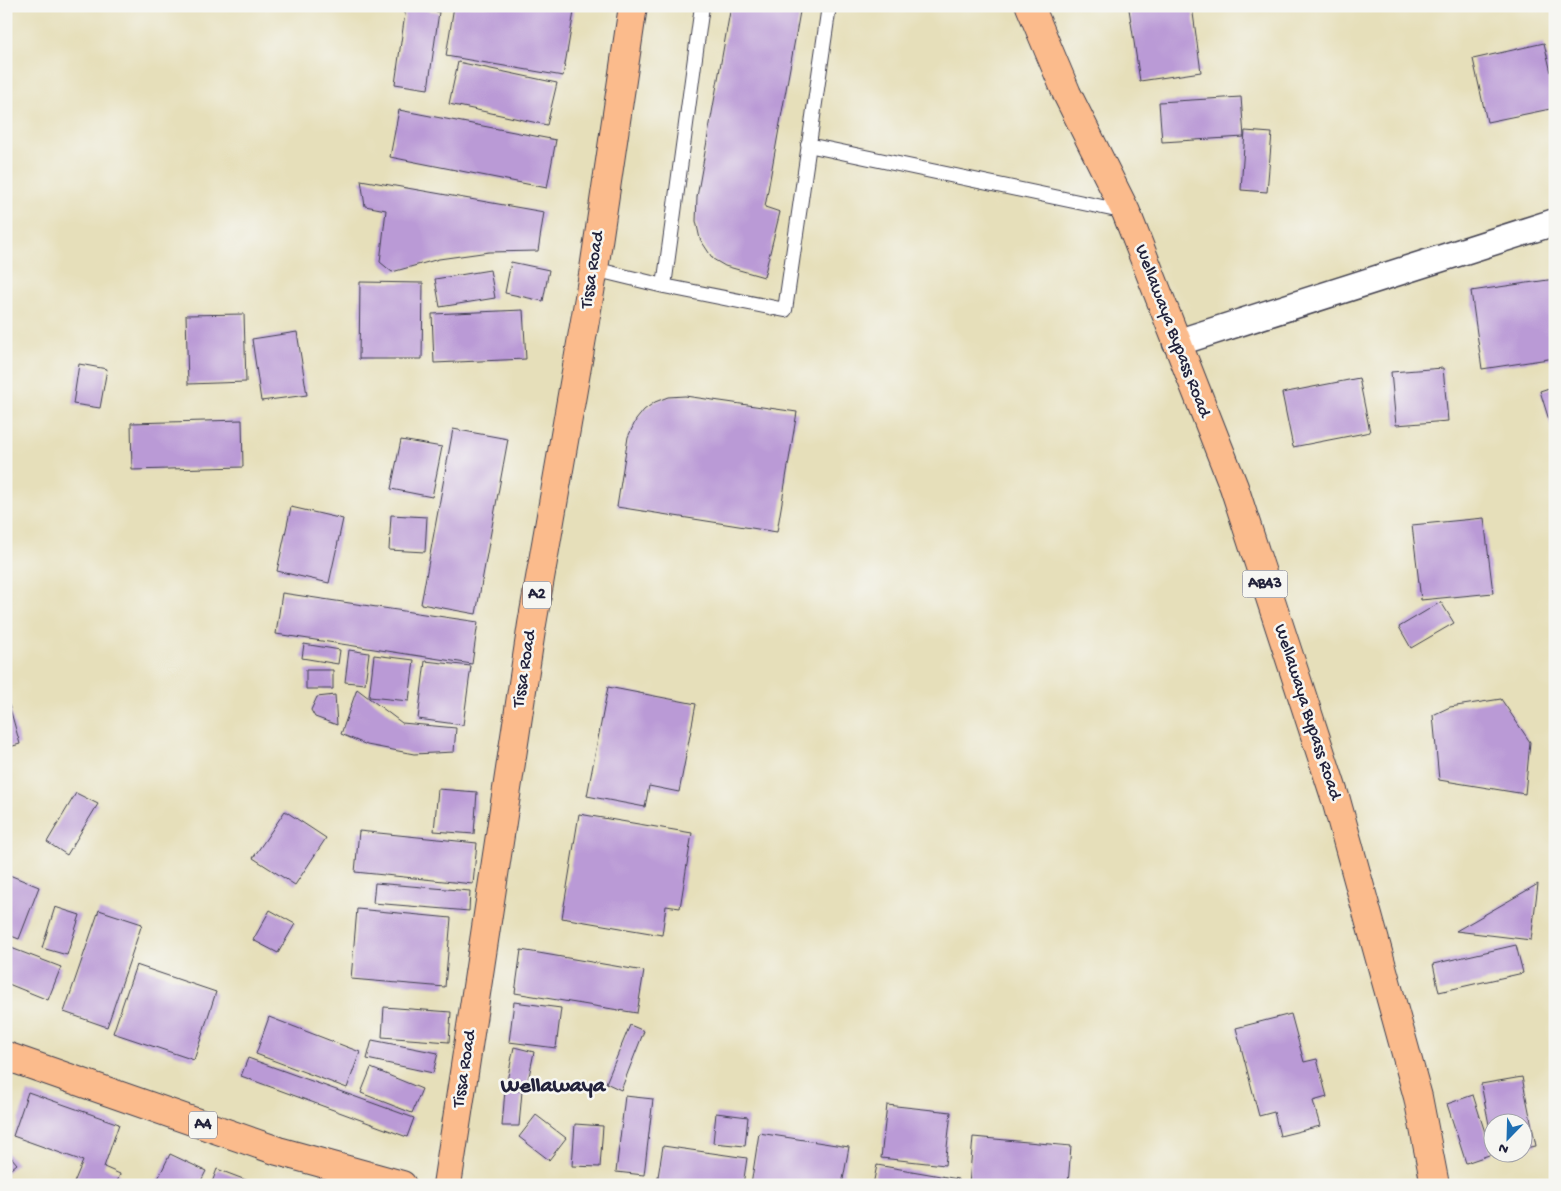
<svg xmlns="http://www.w3.org/2000/svg" width="1561" height="1191" font-family="'Gochi Hand',sans-serif">
  <style>
    .building { fill: #ba9ad6 }
    .lines { fill: none; stroke-linecap: round; stroke-linejoin: round }
    .lane-casing { stroke: #3f3e4e; stroke-width: 16 }
    .street-casing { stroke: #3f3e4e; stroke-width: 29 }
    .primary-casing { stroke: #3f3e4e; stroke-width: 30 }
    .highway-casing { stroke: #3f3e4e; stroke-width: 30 }
    .lane { stroke: #fff; stroke-width: 14 }
    .street { stroke: #fff; stroke-width: 26 }
    .primary { stroke: #fbbb8c; stroke-width: 28 }
    .highway { stroke: #fbbb8c; stroke-width: 28 }
    .labels { text-anchor: middle; dominant-baseline: central; stroke-width: 5; stroke-linejoin: round; paint-order: stroke }
    .shield { fill: #f6f6f2; stroke: #626272; stroke-width: 1 }
    .shield-label { font-size: 16px; font-weight: bold; fill: #22223b }
    .street-label { font-size: 18px; fill: #22223b; stroke: #f6f6f2 }
    .district-label { font-size: 22px; font-weight: bold; fill: #22223b; stroke: #f6f6f2 }
  </style>
  <rect width="100%" height="100%" fill="#f6f6f2"/>
  <filter id="ink" filterUnits="userSpaceOnUse"><feTurbulence type="fractalNoise" baseFrequency=".02" numOctaves="2"/><feDisplacementMap in="SourceGraphic" scale="10" xChannelSelector="R" yChannelSelector="G"/><feConvolveMatrix kernelMatrix="1 2 1 2 8 2 1 2 1" color-interpolation-filters="sRGB"/></filter>
  <filter id="wash" filterUnits="userSpaceOnUse"><feTurbulence type="fractalNoise" baseFrequency=".0096" numOctaves="4" result="noise"/><feDisplacementMap in="SourceGraphic" scale="20" xChannelSelector="R" yChannelSelector="G"/><feGaussianBlur stdDeviation="1.12" result="paint"/><feColorMatrix in="noise" values="0 0 0 0 0 0 0 0 0 0 0 0 0 0 0 0 0 1.4 0 .05"/><feComposite in="paint" operator="in"/></filter>
  <g filter="url(#wash)">
    <rect width="100%" height="100%" fill="#e6dfba"/>
    <g id="blocks">
      <path class="building" d="M454 6H575L563 76 446 56Z
        M731 6H801L765 207 780 212 764 277 725 266 713 259 700 239 696 221 697 197Z
        M1126 6H1192L1201 72 1140 81 1129 9Z
        M406 7 439 12 428 89 395 84Z
        M1544 43 1555 89V108L1487 122 1473 59Z
        M458 62 557 83 547 125 449 104Z
        M1241 97 1244 137 1162 142 1159 102Z
        M399 110 556 140 547 188 390 157Z
        M1245 131 1272 133 1267 192 1241 190Z
        M361 180 544 212 538 251 489 252 439 259 392 272 380 262 386 210 365 206Z
        M511 262 549 270 543 301 505 293Z
        M490 270 495 298 440 307 435 279Z
        M1555 279V358L1482 369 1471 291Z
        M360 282 423 283 422 359H359Z
        M523 310 526 359 434 363 432 314Z
        M244 314 246 382 188 384 186 315Z
        M297 332 307 395 261 401 252 339Z
        M79 364 107 369 100 408 73 404Z
        M1443 368 1448 421 1396 425 1391 372Z
        M1359 378 1370 432 1293 447 1282 393Z
        M1555 386V433H1553L1540 391Z
        M685 396 797 412 777 532 617 507 628 437 636 420 644 410 655 402 668 397Z
        M242 420 243 467 132 470 131 423Z
        M453 429 508 439 476 614 421 604Z
        M401 440 442 447 432 497 391 489Z
        M291 507 343 519 329 583 277 571Z
        M391 515 427 517 425 552 389 550Z
        M1484 518 1493 593 1421 600 1412 525Z
        M282 593 478 622 472 664 276 634Z
        M1441 602 1454 623 1411 648 1399 627Z
        M304 644 340 650 338 664 302 658Z
        M349 650 369 653 365 684 345 682Z
        M374 655 414 660 409 701 369 697Z
        M425 661 471 666 463 725 418 719Z
        M306 670H333V689H306Z
        M608 687 696 704 679 792 649 786 645 807 587 796Z
        M357 689 402 723 456 728 454 752 414 754 367 745 341 734Z
        M335 695 337 725 315 717 311 710 317 697Z
        M1501 699 1530 742 1525 794 1439 780 1433 715 1450 707Z
        M9 705 20 744 6 748V706Z
        M438 789 477 792 474 834 434 831Z
        M76 793 98 804 67 855 47 842Z
        M285 811 326 838 295 885 253 858Z
        M579 814 692 833 680 908 666 906 662 935 562 918Z
        M359 831 477 843 473 884 355 872Z
        M7 874 39 887 19 939 6 934Z
        M375 883 470 891 469 911 373 903Z
        M1538 884 1531 940 1456 931Z
        M55 907 80 915 67 955 42 948Z
        M357 909 451 918 445 987 351 979Z
        M99 910 142 924 107 1027 64 1012Z
        M270 910 295 924 278 953 253 940Z
        M1516 945 1523 973 1439 992 1433 964Z
        M6 946 61 967 48 1000 6 983Z
        M521 950 644 971 637 1013 515 993Z
        M136 965 216 992 194 1060 113 1033Z
        M514 1002 561 1008 556 1048 509 1042Z
        M384 1007 451 1012 449 1042 382 1037Z
        M1291 1014 1304 1062 1317 1059 1327 1097 1313 1101 1320 1126 1280 1136 1274 1112 1259 1116 1236 1028Z
        M269 1017 360 1052 347 1088 256 1054Z
        M630 1025 644 1031 621 1090 606 1083Z
        M372 1040 438 1053 433 1073 367 1059Z
        M514 1047 534 1052 527 1086 507 1081Z
        M248 1058 414 1118 407 1137 241 1076Z
        M371 1068 422 1089 412 1113 361 1093Z
        M1522 1077 1536 1146 1524 1148V1124H1494L1493 1145 1481 1084Z
        M505 1090 522 1091 519 1126H502Z
        M28 1092 119 1124 104 1167 120 1174 116 1185H73L83 1161 13 1136Z
        M1473 1095 1492 1154 1466 1163 1447 1104Z
        M625 1096 653 1099 644 1175 616 1172Z
        M887 1105 951 1112 945 1165 881 1158Z
        M716 1113 748 1117 745 1146 713 1143Z
        M536 1115 566 1138 549 1160 519 1137Z
        M575 1124 603 1126 600 1167 572 1166Z
        M759 1133 849 1147 842 1185H751Z
        M973 1137 1071 1146 1068 1185H969Z
        M663 1146 747 1158 743 1185 657 1183Z
        M6 1151 17 1164 6 1173Z
        M170 1154 206 1171 199 1185H155Z
        M877 1165 958 1179 957 1185H873Z
        M217 1169 259 1185H211Z"/>
    </g>
  </g>
  <g filter="url(#ink)">
    <use href="#blocks" fill-opacity="0" stroke="#3f3e4e" stroke-width="1"/>
    <g class="lines">
      <defs>
        <path id="lane" d="M702 6 664 286 785 310 829 6
          M808 145 1126 212
          M594 269 664 286"/>
        <path id="street" d="M1176 343 1555 222"/>
        <path id="primary" d="M1030 6 1067 94 1126 212 1234 487 1336 800 1418 1097 1435 1185"/>
        <path id="highway" d="M6 1056 278 1151 402 1185
          M447 1185 532 624 594 269 633 6"/>
      </defs>
      <use href="#lane" class="lane-casing"/>
      <use href="#street" class="street-casing"/>
      <use href="#primary" class="primary-casing"/>
      <use href="#highway" class="highway-casing"/>
      <use href="#lane" class="lane"/>
      <use href="#street" class="street"/>
      <use href="#primary" class="primary"/>
      <use href="#highway" class="highway"/>
    </g>
  </g>
  <g class="labels">
    <g class="shield">
      <rect x="1242.5" y="570.5" width="45" height="27" rx="4"/>
      <rect x="523" y="581.5" width="28" height="27" rx="4"/>
      <rect x="189" y="1111.5" width="28" height="27" rx="4"/>
    </g>
    <g class="shield-label">
      <text x="1265" y="584">AB43</text>
      <text x="537" y="595">A2</text>
      <text x="203" y="1125">A4</text>
    </g>
    <g class="street-label">
      <text transform="translate(593 270) rotate(-81)">Tissa Road</text>
      <text transform="translate(1172 331) rotate(69)">Wellawaya Bypass Road</text>
      <text transform="translate(525 669) rotate(-81)">Tissa Road</text>
      <text transform="translate(1307 712) rotate(72)">Wellawaya Bypass Road</text>
      <text transform="translate(465 1069) rotate(-81)">Tissa Road</text>
    </g>
    <g class="district-label">
      <text x="553" y="1087">Wellawaya</text>
    </g>
  </g>
  <rect width="1561" height="1191" fill="none" stroke="#f6f6f2" stroke-width="25"/>
  <g transform="translate(1508 1138) rotate(203)"><circle r="24" fill="#f6f6f2" stroke="#a1a1a9"/>
  <path d="M0-4L9 19L0 12L-9 19Z" fill="#1f6fb2"/>
  <text y="-8" font-size="14" font-weight="bold" text-anchor="middle" fill="#22223b">N</text>
  </g>
</svg>
